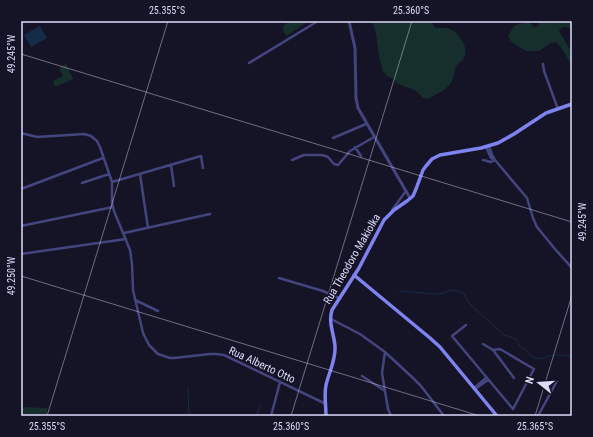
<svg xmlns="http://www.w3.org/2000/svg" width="593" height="437" font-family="'Roboto Condensed',sans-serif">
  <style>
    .green { fill: #162f2c }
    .water { fill: #152c48 }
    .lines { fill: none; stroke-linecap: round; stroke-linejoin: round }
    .stream { stroke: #152c48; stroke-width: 1 }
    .minor { stroke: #43457f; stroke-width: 2.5 }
    .tertiary { stroke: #43457f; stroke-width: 3 }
    .secondary { stroke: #7e83f0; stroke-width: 3.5 }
    .ticks { fill: none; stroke: #dddcfb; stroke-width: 1; stroke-opacity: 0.45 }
    .labels { text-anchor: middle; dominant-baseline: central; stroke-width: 3; stroke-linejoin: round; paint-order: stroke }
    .street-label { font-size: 11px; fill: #dddcfb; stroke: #151326 }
    .neatline { fill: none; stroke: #dddcfb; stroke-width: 1.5 }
    .ticks-label { font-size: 10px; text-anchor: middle; fill: #dddcfb }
  </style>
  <rect width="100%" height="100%" fill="#151326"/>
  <path class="green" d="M290 21H309L286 36 282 27Z
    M372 21H432L434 27 438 28C445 27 452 28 457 34 463 41 469 51 463 59 462 62 458 63 457 65 454 70 454 78 451 83 445 91 436 94 428 99L423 98 415 90 403 86 397 83 393 78 388 77 383 71 379 57 376 33Z
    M539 21H572V28L562 27 559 31 572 53V66L562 49 556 42 551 43 539 51H526L511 42 508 35 515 25 529 22 534 27 538 26Z
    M66 64 73 79 55 87 53 81 63 76 59 68Z
    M21 407 47 408V416H21Z"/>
  <path class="water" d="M40 26 47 38 31 47 24 35Z"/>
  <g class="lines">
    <path class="stream" d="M399 291 436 294 444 293 449 290 459 291 464 294 469 303 473 307 504 335 516 339C518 342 519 345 521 347 523 349 525 349 527 351 530 353 528 354 531 356 537 361 543 358 549 356 556 354 566 355 572 357
      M188 388 189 416
      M257 416 260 404"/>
    <path class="minor" d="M249 63 318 21
      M543 64 544 71 558 109
      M21 133 37 137 84 134 91 136 97 141 100 147 112 182V202L114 211 130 250 132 264 133 290 143 333 149 345 158 354 170 358H174L210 354H216L224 355 326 404
      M333 138 366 124
      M489 146 492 155 495 160 527 198 533 218 537 227 555 249 572 268
      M355 147 361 156
      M486 147 491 158 495 160
      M292 160 304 155H322L328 157 334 164 338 165 350 151 374 137
      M483 160 491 162 495 160
      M171 165 174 186
      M140 174 148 228
      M112 182 201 156 203 168
      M82 183 109 174
      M21 189 103 158
      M392 210 406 191
      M21 226 113 207
      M124 233 210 214
      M21 254 126 239
      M279 278 323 291 339 298
      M135 300 158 311
      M331 319 360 334 385 352 413 378 421 386 444 416
      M466 325 452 336 513 409 534 369 500 349 493 350
      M483 344 493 350 514 378
      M385 352 382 373 388 409 391 416
      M362 376 385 391
      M474 388 486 378
      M475 389 488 380
      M271 416 280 382
      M538 416 557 381"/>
    <path class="tertiary" d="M349 21 355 48 356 98 358 108 410 198"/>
    <path class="secondary" d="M354 275 430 338 440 347 497 416
      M326 416C326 406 324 395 326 385 329 372 336 360 335 346 334 334 328 322 332 310L359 268 384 220 394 210 407 201 413 196 416 189 423 170 426 166 432 159 440 155 481 148 498 143 514 134 546 113 572 104"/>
  </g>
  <path class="ticks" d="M21 54 572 222M21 276 480 416M47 416 168 21M291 416 412 21M535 416 572 295"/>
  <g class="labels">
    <g class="street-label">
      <text transform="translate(352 259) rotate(-60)">Rua Theodoro Makiolka</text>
      <text transform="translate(262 365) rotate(25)">Rua Alberto Otto</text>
    </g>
  </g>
  <rect width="593" height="437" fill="none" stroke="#151326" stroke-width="44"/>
  <g transform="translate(539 383) rotate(287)" stroke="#151326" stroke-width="3" paint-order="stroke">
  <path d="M0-3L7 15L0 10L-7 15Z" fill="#dddcfb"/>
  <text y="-6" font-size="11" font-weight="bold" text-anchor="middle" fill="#dddcfb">N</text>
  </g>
  <rect x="22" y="22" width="549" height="393" class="neatline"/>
  <g class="ticks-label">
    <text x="167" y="14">25.355°S</text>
    <text x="411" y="14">25.360°S</text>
    <text transform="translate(11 54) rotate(-90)" y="4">49.245°W</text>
    <text transform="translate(582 222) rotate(-90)" y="4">49.245°W</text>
    <text transform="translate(11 276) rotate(-90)" y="4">49.250°W</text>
    <text x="47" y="430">25.355°S</text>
    <text x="291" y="430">25.360°S</text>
    <text x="535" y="430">25.365°S</text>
  </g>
</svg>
